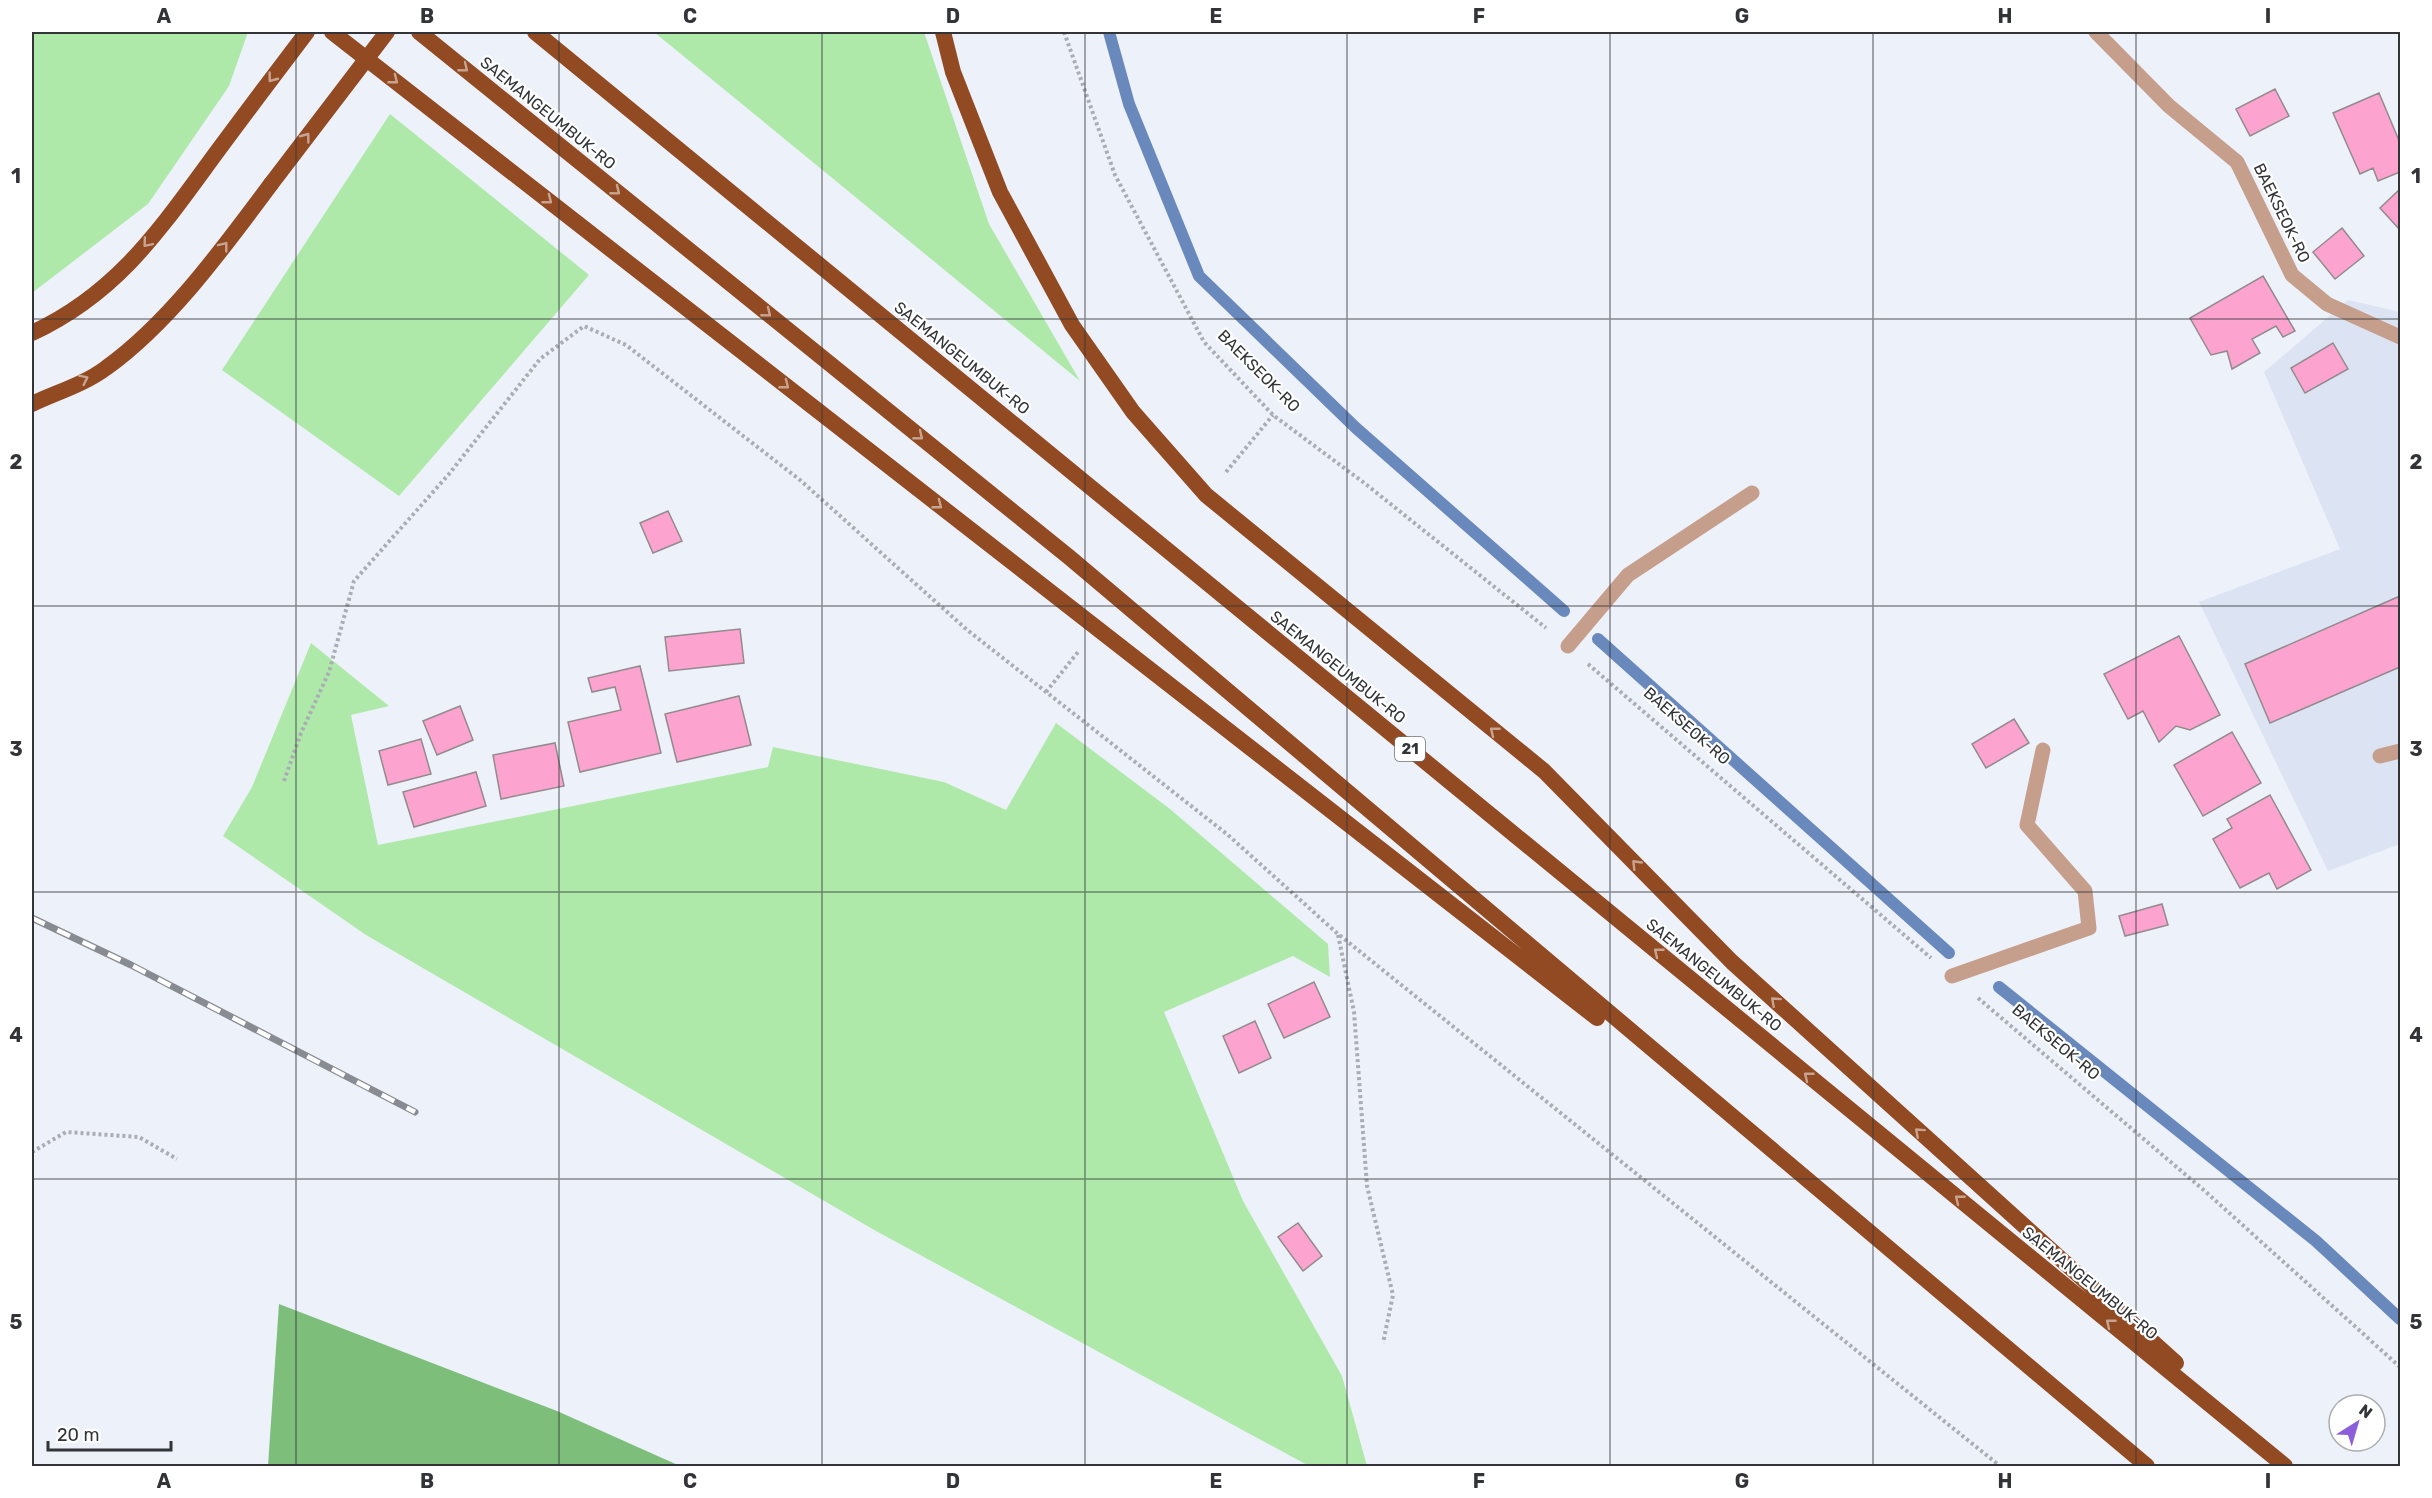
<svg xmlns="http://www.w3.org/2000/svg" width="2432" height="1498" font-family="Rubik,sans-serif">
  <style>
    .built { fill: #dce4f3 }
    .green { fill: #aee9aa }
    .forest { fill: #7dbe7a }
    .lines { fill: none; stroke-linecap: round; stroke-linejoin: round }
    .stream { stroke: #6988bc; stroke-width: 12 }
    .building { fill: #fca4cf; stroke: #938a8e; stroke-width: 1.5 }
    .path { stroke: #aaadb4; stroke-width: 4; stroke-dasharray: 3 3; stroke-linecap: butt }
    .service { stroke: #c59e8c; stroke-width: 15 }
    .minor { stroke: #c59e8c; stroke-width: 15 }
    .trunk { stroke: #914a22; stroke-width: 16 }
    .rail-casing { stroke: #888b91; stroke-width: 7 }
    .rail { stroke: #fff; stroke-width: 4.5; stroke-dasharray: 14; stroke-linecap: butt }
    .trunk-bridge { stroke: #914a22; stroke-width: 16 }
    .oneway { stroke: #c8a490 }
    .grid { fill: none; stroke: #323437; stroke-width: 1.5; stroke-opacity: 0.55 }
    .labels { text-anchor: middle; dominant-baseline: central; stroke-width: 4.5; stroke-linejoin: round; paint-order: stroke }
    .shield { fill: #fff; stroke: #707173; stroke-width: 1.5 }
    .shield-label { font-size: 15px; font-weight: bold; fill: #323437 }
    .street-label { font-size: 16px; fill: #323437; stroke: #fff }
    .neatline { fill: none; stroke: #323437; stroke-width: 2 }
    .grid-label { font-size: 20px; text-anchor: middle; font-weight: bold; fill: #323437 }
  </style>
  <rect width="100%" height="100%" fill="#edf1fa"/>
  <path class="built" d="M2348 300 2400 312V844L2328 871 2199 602 2340 549 2264 372Z"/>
  <path class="green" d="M32 32H248L229 86 148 204 32 293Z
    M654 32H924L989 224 1080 381Z
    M390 114 589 275 399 496 222 370Z
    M311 643 389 706 351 715 378 845 768 767 773 747 944 782 1006 810 1056 723 1170 809 1328 944 1330 977 1293 956 1164 1012 1243 1201 1342 1376 1367 1466H1309L876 1231 366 935 223 836 252 787Z"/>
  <path class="forest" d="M279 1304 557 1411 680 1466H268Z"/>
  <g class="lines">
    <path class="stream" d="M1109 32 1129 104 1199 276 1356 428 1564 611
      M1598 639 1949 953
      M1999 987 2316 1241 2400 1319"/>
  </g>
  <path class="building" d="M2275 89 2289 116 2250 136 2236 109Z
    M2379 93 2400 143V172L2378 181 2373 168 2360 174 2333 113Z
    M2400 189V230L2380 208Z
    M2342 228 2364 256 2335 279 2313 252Z
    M2263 276 2295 331 2283 337 2276 326 2252 339 2260 353 2232 369 2227 351 2211 355 2190 318Z
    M2333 343 2348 369 2305 393 2291 368Z
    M668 511 682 541 653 553 640 523Z
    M2400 596V667L2270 723 2245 664Z
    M740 629 744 663 669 671 665 637Z
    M2179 636 2220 715 2190 730 2176 726 2159 742 2143 711 2128 719 2104 674Z
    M640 666 661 753 580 772 568 722 621 710 615 687 592 692 588 678Z
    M739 696 751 745 677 762 665 714Z
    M460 706 473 740 437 755 423 721Z
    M2014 719 2029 743 1986 768 1972 744Z
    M2232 732 2261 783 2203 816 2174 765Z
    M421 739 431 774 388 785 379 751Z
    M555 743 564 786 501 799 493 755Z
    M476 772 486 806 414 827 403 792Z
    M2270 795 2311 870 2277 889 2269 873 2240 888 2213 839 2232 828 2227 819Z
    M2162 904 2168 925 2125 936 2119 916Z
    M1314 982 1330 1017 1284 1038 1268 1004Z
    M1255 1021 1271 1058 1239 1073 1223 1036Z
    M1298 1223 1322 1256 1303 1271 1278 1237Z"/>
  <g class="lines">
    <path class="path" d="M1064 32 1115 175 1204 342 1273 415 1363 482 1546 628
      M1226 472 1273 415
      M1588 664 1931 958
      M1046 692 1078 652
      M284 781 301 733 329 672 354 581 449 474 540 359 584 326 626 345 800 480 966 629 1228 835 1338 934 2000 1466
      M1338 935 1354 1012 1367 1186 1393 1295 1383 1343
      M1978 998 2206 1192 2400 1367
      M32 1152 66 1132 139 1137 177 1159"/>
    <path class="service" d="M1568 646 1628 575 1752 493
      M2380 756 2400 751"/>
    <path class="minor" d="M2096 32 2169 106 2237 162 2292 275 2327 304 2400 337
      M1952 976 2089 928 2085 891 2027 825 2043 750"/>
    <path class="trunk" d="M332 32 1597 1018
      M419 32 1069 557 2147 1466
      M535 32 2285 1466
      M943 32 953 72 1000 192 1072 325 1133 412 1206 495 1544 771 1732 962 2176 1363
      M32 333C122 291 164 223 222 145 250 107 279 69 307 32
      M32 404C55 393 85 384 106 368 170 322 224 247 271 184"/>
    <defs>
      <path id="rail" d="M32 918 131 965 415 1112"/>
    </defs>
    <use href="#rail" class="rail-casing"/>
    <use href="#rail" class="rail"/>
    <path class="trunk-bridge" d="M271 184 387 32"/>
  </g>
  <defs><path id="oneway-chevron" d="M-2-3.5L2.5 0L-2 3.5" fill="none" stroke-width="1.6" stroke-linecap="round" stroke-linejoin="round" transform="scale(1.5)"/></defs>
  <g class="oneway">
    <use href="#oneway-chevron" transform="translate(464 68) rotate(39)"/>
    <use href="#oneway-chevron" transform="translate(272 78) rotate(127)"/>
    <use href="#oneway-chevron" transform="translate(394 80) rotate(38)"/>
    <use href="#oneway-chevron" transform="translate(306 137) rotate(-53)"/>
    <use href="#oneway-chevron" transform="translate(616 191) rotate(39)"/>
    <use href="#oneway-chevron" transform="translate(548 200) rotate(38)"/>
    <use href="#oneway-chevron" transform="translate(147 243) rotate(130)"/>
    <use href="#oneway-chevron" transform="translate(224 246) rotate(-52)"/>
    <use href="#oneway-chevron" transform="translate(767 313) rotate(39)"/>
    <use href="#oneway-chevron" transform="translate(84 379) rotate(-26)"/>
    <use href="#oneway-chevron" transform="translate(785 385) rotate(38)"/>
    <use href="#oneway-chevron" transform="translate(919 436) rotate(39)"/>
    <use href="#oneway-chevron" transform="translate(938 505) rotate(38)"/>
    <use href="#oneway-chevron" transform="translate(1494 731) rotate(-141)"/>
    <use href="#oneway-chevron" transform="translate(1636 864) rotate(-134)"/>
    <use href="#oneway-chevron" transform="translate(1658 952) rotate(-141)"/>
    <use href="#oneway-chevron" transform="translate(1775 1001) rotate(-138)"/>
    <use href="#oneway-chevron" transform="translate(1808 1076) rotate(-141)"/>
    <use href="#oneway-chevron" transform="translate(1919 1132) rotate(-138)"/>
    <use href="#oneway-chevron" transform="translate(1959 1199) rotate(-141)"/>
    <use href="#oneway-chevron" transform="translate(2110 1323) rotate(-141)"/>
  </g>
  <path class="grid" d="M296 32V1466M559 32V1466M822 32V1466M1085 32V1466M1347 32V1466M1610 32V1466M1873 32V1466M2136 32V1466M32 319H2400M32 606H2400M32 892H2400M32 1179H2400"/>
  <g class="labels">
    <rect class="shield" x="1395" y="737" width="30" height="24" rx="4.5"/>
    <g class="shield-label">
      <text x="1410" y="749">21</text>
    </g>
    <g class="street-label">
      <text transform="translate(548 113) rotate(39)">SAEMANGEUMBUK-RO</text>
      <text transform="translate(2282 213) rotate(64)">BAEKSEOK-RO</text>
      <text transform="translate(962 358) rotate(39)">SAEMANGEUMBUK-RO</text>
      <text transform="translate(1259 371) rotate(45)">BAEKSEOK-RO</text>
      <text transform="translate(1338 667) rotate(39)">SAEMANGEUMBUK-RO</text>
      <text transform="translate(1687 726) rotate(41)">BAEKSEOK-RO</text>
      <text transform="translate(1714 975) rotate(39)">SAEMANGEUMBUK-RO</text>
      <text transform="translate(2056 1042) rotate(40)">BAEKSEOK-RO</text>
      <text transform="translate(2090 1283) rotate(39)">SAEMANGEUMBUK-RO</text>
    </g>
  </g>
  <rect width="2432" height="1498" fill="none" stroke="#ffffff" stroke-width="66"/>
  <g transform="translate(2357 1423) rotate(37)"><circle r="28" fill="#ffffff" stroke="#adaeaf" stroke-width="1.5"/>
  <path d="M0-4.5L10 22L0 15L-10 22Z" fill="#8b5fd9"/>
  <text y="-9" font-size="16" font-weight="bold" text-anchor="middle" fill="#323437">N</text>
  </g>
  <path d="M48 1441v9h123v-9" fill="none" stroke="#323437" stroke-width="3"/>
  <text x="57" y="1441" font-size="18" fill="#323437" stroke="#ffffff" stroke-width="4.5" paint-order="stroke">20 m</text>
  <rect x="33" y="33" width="2366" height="1432" class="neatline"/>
  <g class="grid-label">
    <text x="164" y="23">A</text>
    <text x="427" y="23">B</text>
    <text x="690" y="23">C</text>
    <text x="953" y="23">D</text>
    <text x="1216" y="23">E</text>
    <text x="1479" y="23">F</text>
    <text x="1742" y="23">G</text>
    <text x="2005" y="23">H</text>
    <text x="2268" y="23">I</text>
    <text x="16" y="183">1</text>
    <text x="2416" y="183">1</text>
    <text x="16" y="469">2</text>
    <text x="2416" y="469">2</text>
    <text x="16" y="756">3</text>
    <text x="2416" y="756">3</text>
    <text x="16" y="1042">4</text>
    <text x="2416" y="1042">4</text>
    <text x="16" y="1329">5</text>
    <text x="2416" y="1329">5</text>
    <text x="164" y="1488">A</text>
    <text x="427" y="1488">B</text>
    <text x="690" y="1488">C</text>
    <text x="953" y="1488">D</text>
    <text x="1216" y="1488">E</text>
    <text x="1479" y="1488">F</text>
    <text x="1742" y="1488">G</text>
    <text x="2005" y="1488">H</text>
    <text x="2268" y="1488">I</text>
  </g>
</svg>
